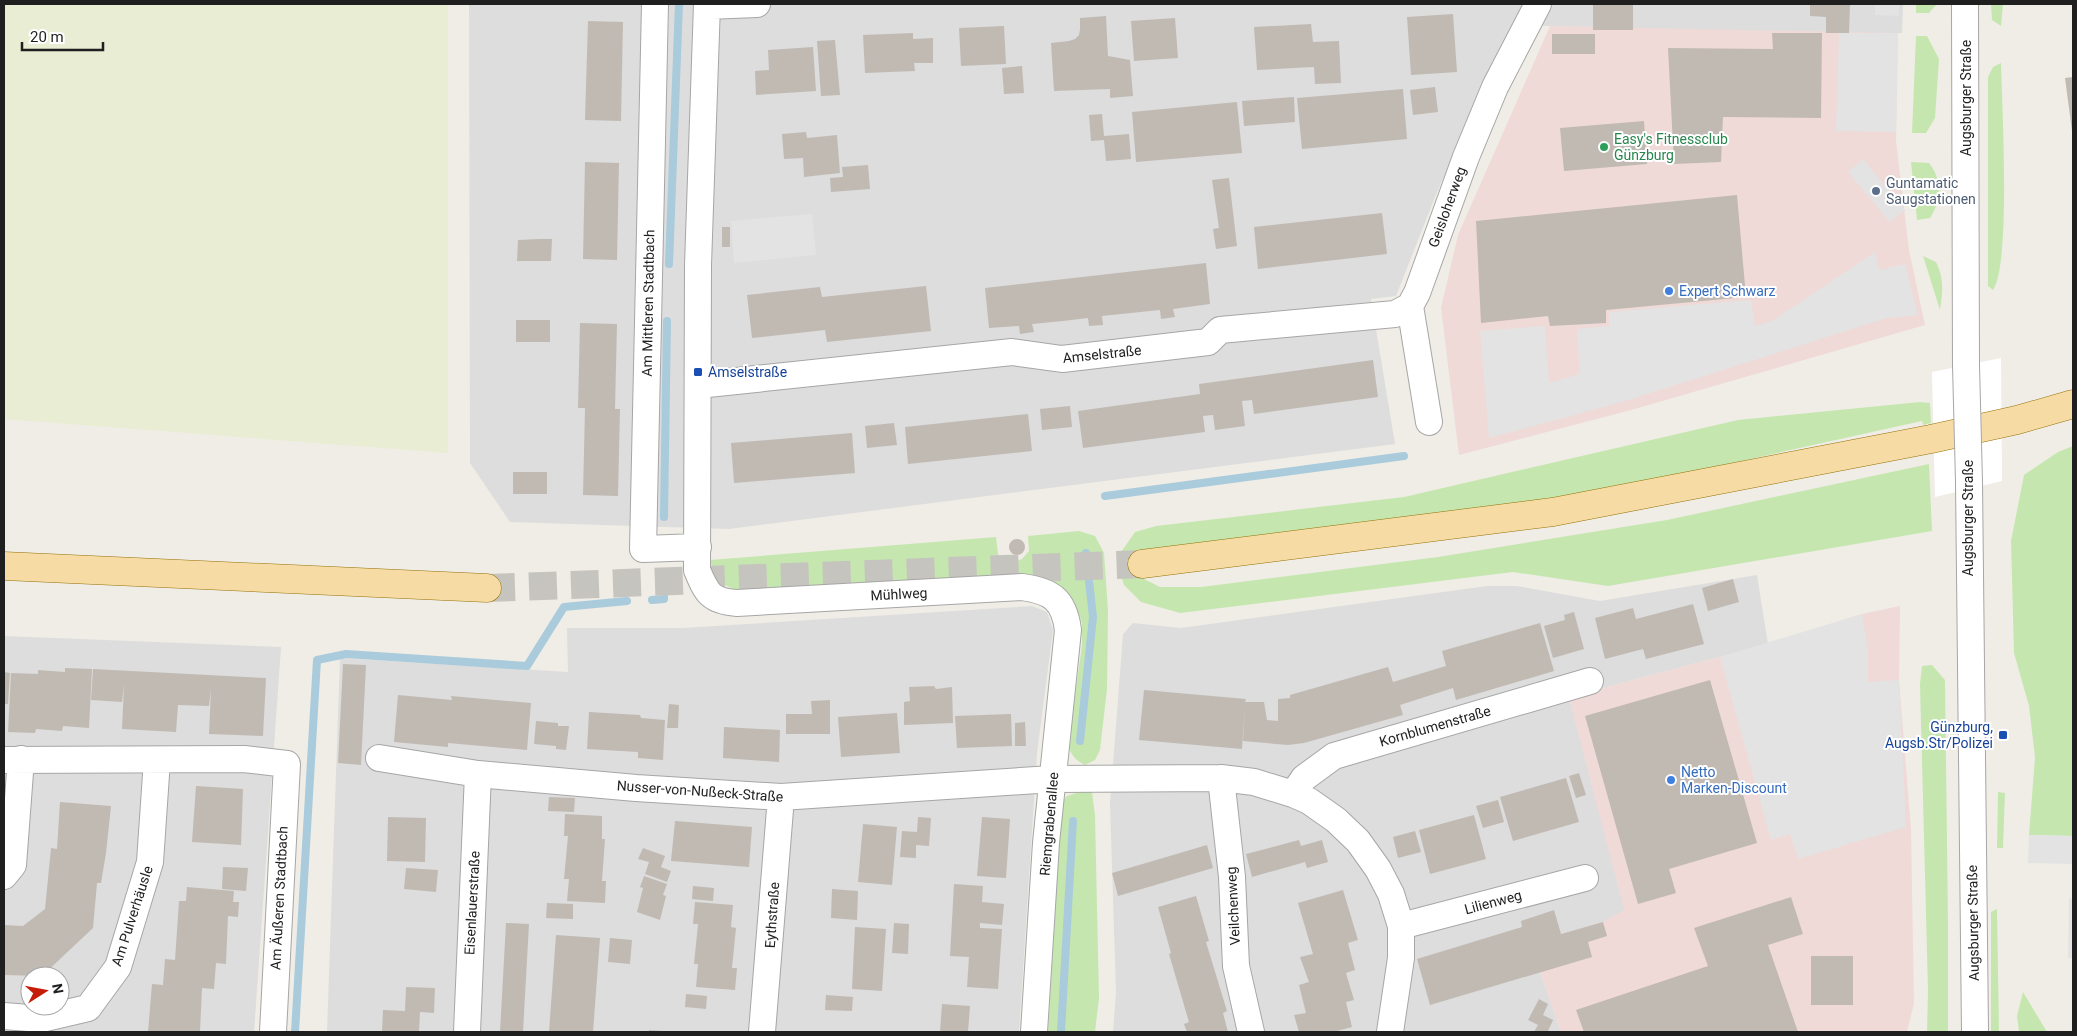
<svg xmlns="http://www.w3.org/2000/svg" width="2077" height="1036" font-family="Roboto,sans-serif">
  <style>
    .residential { fill: #ddd; fill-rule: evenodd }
    .commercial { fill: #efdad7 }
    .farmland { fill: #e9edd3 }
    .grass { fill: #c5e7af }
    .parking { fill: #e3e3e3 }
    .pier { fill: #fff }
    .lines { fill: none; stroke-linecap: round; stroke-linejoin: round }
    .stream { stroke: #a9cbdb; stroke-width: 8 }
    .building { fill: #c0bab3 }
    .major-tunnel { stroke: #c6c4be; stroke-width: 28; stroke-dasharray: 28 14; stroke-linecap: butt }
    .minor-casing { stroke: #a6a6a6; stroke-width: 28 }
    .major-casing { stroke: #937308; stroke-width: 29 }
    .minor { stroke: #fff; stroke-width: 26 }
    .major { stroke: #f7dba4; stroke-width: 28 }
    .minor-bridge-casing { stroke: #a6a6a6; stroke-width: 28; stroke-linecap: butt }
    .minor-bridge { stroke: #fff; stroke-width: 26 }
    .leisure-dot { fill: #2e9e5b; stroke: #fff; stroke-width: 2 }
    .service-dot { fill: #5c6f8a; stroke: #fff; stroke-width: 2 }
    .shop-dot { fill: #3f7fe0; stroke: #fff; stroke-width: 2 }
    .transit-dot { fill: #1a4fb4; stroke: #fff; stroke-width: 2 }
    .labels { text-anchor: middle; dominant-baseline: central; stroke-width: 4; stroke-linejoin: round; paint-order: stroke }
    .street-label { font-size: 14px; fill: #1f1f1f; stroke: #fff }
    .leisure-label { font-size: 14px; fill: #27864d; stroke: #fff; text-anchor: start }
    .service-label { font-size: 14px; fill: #4e5e75; stroke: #fff; text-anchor: start }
    .shop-label { font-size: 14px; fill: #366cbe; stroke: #fff; text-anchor: start }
    .transit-label { font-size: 14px; fill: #164399; stroke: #fff; text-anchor: start }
  </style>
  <rect width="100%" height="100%" fill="#f0ede6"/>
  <path class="residential" d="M469 4H1903L1902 33H1772L1514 25 1437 192 1396 296 1371 299 1395 444 729 529 510 522 470 463Z
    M1757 575 1768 644 1569 697 1625 910 1603 922 1561 934 1540 972 1561 1032H1113L1116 992 1110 804 1123 634 1133 623 1181 628 1487 586H1517L1600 601Z
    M1032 606 1047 612 1053 630 1037 753 1019 1032H327L340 658 568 672 567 628H683Z
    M4 636 281 647 254 1032H4ZM30 976H60V1006H30Z"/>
  <path class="commercial" d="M1550 26 1898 33 1896 141 1909 250 1925 325 1631 410 1459 455 1441 308 1458 235Z
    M1900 606 1899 680 1911 829 1914 1003 1907 1032H1561L1540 972 1527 944 1603 922 1624 910 1569 697 1768 644 1862 614Z"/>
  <path class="farmland" d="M4 4H448V453L4 419Z"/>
  <path class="grass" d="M1916 4H1937L1929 13H1916Z
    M1991 4H2003L2001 26 1992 20Z
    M1916 36H1927L1939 59 1935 118 1926 133H1912Z
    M2001 63C2002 103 2011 265 1993 290L1988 286V77L1993 67Z
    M1911 162 1929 163C1943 180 1941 201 1930 218L1917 220Z
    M1923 256 1936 262C1944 279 1943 291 1940 310Z
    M1920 402 1930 403 1931 423 1923 425 1922 421 1655 480 1456 516 1143 550 1144 579 1160 587H1201L1438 557 1667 520 1929 464 1932 531 1608 586 1513 572 1180 613 1141 602 1124 585 1119 570V555L1135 532 1156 526 1404 497 1738 420Z
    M2073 446V836L2029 835 2035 757 2029 706 2014 653 2011 541 2024 475 2058 452Z
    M1079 531 1095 536 1104 553 1108 611 1107 689 1100 750 1095 760 1085 765C1075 760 1072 756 1068 746L1082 645V623L1074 602 1060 587 1015 576 1014 562 1022 559 1029 551 1028 536Z
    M996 537 1001 578 743 592C721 585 716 583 710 560Z
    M1932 665 1945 680 1948 923V1032H1927L1928 991 1920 684 1922 666Z
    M1079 792H1092L1095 815 1099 998 1095 1032H1048L1061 803 1067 796Z
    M1998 792 2005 793 2003 848H1997Z
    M1997 909 1999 1032H1991V912Z
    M2023 992 2047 1032H2019L2017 1016Z"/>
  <path class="parking" d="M1875 4H1899V16L1875 15Z
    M1839 33H1898L1896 132 1836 131Z
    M1863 159 1905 210 1890 222 1848 172Z
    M812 214 816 255 734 263 731 221Z
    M1875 252 1879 270 1905 264 1918 315 1887 318 1622 402 1489 438 1480 331 1545 326 1549 383 1580 374 1577 329 1609 326V312L1751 300 1755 326 1772 321Z
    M1862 614 1868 651V682L1899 680 1906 827 1798 859 1790 834 1771 840 1720 657Z
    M2029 835 2073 836V864L2028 863Z
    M2069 898 2073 899V958H2068Z"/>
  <path class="pier" d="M2001 358 2002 481 1935 497 1932 372Z"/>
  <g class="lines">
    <path class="stream" d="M669 264 679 4
      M1105 496 1404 456
      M664 517 667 321
      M652 600 664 599V574
      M1080 741 1093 617 1086 553
      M295 1032 317 660 346 654 527 666 564 607 627 601
      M1061 1032 1073 821"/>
  </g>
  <path class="building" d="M1593 4H1633V30H1593Z
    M1810 4H1850L1849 33H1826V17L1810 16Z
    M1453 14 1457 72 1411 75 1407 17Z
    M1106 16 1108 56 1130 60 1133 96 1110 98V89L1054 91 1051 43 1069 41 1075 39 1079 35 1080 30V18Z
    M1175 18 1178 58 1134 61 1131 21Z
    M588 21 623 22 621 121 585 120Z
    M1311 24 1313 42 1339 41 1341 83 1315 84 1314 67 1257 70 1254 27Z
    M1004 26 1006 64 961 66 959 28Z
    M913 33V39L933 38V63H914L915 71 865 73 863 35Z
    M1772 33H1822L1821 118 1723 117 1721 162 1674 164 1668 48 1773 49Z
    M1552 34H1595V54H1552Z
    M835 40 840 95 821 96 817 41Z
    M813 47 816 91 756 95 755 71 769 70 768 50Z
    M1022 66 1024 93 1004 94 1002 68Z
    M2073 77V130L2072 131 2065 78Z
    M1435 87 1438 112 1413 115 1410 90Z
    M1403 89 1407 139 1302 149 1297 98Z
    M1294 97 1295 122 1244 126 1242 101Z
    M1237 102 1242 153 1136 162 1132 112Z
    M1102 114 1104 136 1129 134 1131 159 1106 161 1104 140 1091 141 1089 115Z
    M1644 121 1647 164 1564 171 1560 128Z
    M806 132 807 138 837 135 840 173 804 177 803 158 784 159 782 134Z
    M585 162 619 163 617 260 583 259Z
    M868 165 870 189 831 192 830 178 843 177 842 167Z
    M1229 178 1237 246 1216 249 1213 229 1219 228 1212 180Z
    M1737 195 1746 297 1606 310V323L1550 326 1548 316 1481 323 1476 221Z
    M1382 213 1387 254 1258 269 1254 227Z
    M722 227H730V247H722Z
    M540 239H552L551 261H517L518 240Z
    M1206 263 1210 304 1173 309 1175 317 1161 319 1160 310 1102 316 1103 325 1089 326 1088 318 1063 321 1032 324 1034 332 1020 334 1019 326 989 328 985 288Z
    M926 286 931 331 827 342 825 330 752 338 747 295 820 287 822 297Z
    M516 320H550V342H516Z
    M580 323 617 324 615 409H620L618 496 583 495 585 408H578Z
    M1373 360 1378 397 1254 414 1252 400 1242 401 1245 426 1215 430 1213 415 1203 416 1205 432 1083 448 1078 411 1200 394 1199 384Z
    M1070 406 1072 427 1042 430 1040 409Z
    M1028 414 1032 451 908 464 905 427Z
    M894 423 897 445 867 448 865 426Z
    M852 433 855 473 734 483 731 443Z
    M513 472H547V494H513Z
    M1009 547a8 8 0 1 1 16 0a8 8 0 1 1-16 0Z
    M1733 579 1739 602 1708 611 1702 588Z
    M1693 604 1704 644 1646 659 1643 649 1605 659 1595 618 1633 608 1636 619Z
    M1574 612 1584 649 1553 658 1544 626 1565 620 1564 615Z
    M1540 623 1554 671 1456 700 1453 688 1400 705 1403 715 1304 743 1288 745 1243 741 1245 707 1242 749 1139 740 1144 690 1246 699 1245 702H1264L1267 720 1278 721V699L1290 698V695L1388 667 1393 682 1446 666 1442 651Z
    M343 664 366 665 361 765 338 763Z
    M65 668 92 669 89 728 63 726 62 731 36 729 35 733 8 732 11 673 38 674V670L65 672Z
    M93 669 266 678 263 736 209 734 211 689 209 706 178 705 176 732 122 729 124 685 122 702 91 700Z
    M4 672 10 673 8 704H4Z
    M1710 680 1757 843 1669 869 1676 893 1638 904 1585 716Z
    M934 686 936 689 952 687 953 723 904 725V702L910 701 909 687Z
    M398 695 452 700 451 696 531 703 527 750 448 743V747L394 742Z
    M830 700V734H786V714H812L811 701Z
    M669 704 679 705 678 728H667Z
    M589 712 640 715 641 718 665 720 663 760 638 758V752L587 749Z
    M897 713 900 753 841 757 838 717Z
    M1011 714 1012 746 957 748 955 716Z
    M536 721 558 723V726H569L566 750 556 749V746L534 744Z
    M1025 722 1026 746H1015V723Z
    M724 727 780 730 779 762 723 758Z
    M1579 773 1586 795 1576 798 1569 776Z
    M1566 778 1579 822 1513 841 1500 797Z
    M196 786 243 789 241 845 192 842Z
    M549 797 575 798 574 812 548 811Z
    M1498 800 1504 822 1483 828 1476 806Z
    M60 802 111 806 106 853 101 883H97L93 928 42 976 4 975V925L23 926 45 909 51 848 57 849Z
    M565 814 602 816V839H605L602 881H606L605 903 567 901 569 879H564L568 836H564Z
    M1474 815 1486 859 1430 874 1419 830Z
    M388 817 426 818 425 862 387 861Z
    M918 817 931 818 929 846 916 845V858L900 857 902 831 917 832Z
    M982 817 1010 819 1006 878 977 876Z
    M675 821 752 827 749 867 671 861Z
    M863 824 897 827 892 885 858 882Z
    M1415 831 1421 852 1398 858 1393 837Z
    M1299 840 1301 846 1322 840 1328 862 1307 868 1305 862 1252 877 1246 854Z
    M1207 845 1213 868 1118 896 1112 873Z
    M643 848 665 856 661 867 671 871 667 882 645 874 649 862 638 859Z
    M223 867 248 868 246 891 222 889Z
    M406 868 438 870 436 892 404 889Z
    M644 876 667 884 663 895 666 896 660 920 637 912 643 888 640 887Z
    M954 884 983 886 982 902 1004 904 1002 925 980 923V928L1002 929 998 989 967 987 969 957 950 956Z
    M693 886 714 888 713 901 692 899Z
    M187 887 234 891 233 902H239L238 917 228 916 226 964 216 963 214 989 202 988 200 1032H148L152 984 163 985 165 959 175 960 179 901H186Z
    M832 889 858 891 857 920 831 918Z
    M1343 890 1358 940 1348 943 1355 970 1346 973 1354 1000 1346 1002 1352 1027 1333 1032H1299L1294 1015 1306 1013 1299 985 1309 982 1300 957 1313 954 1298 903Z
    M1196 896 1209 941 1206 942 1227 1011 1223 1013 1228 1032H1187L1184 1024 1189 1022 1169 954 1171 953 1158 907Z
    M1791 897 1803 934 1768 945 1798 1032H1584L1576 1010 1708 966 1694 928Z
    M695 902 733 905 731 927 736 928 732 968H737L735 990 696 987 698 964H694L698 924H693Z
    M547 903 573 904V919L546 918Z
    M1554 910 1561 934 1603 922 1607 936 1588 942 1592 957 1430 1005 1417 959 1522 927 1521 921Z
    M506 923 529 924 523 1032H500Z
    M894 923 909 924 908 954 892 953Z
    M855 927 886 929 882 991 852 989Z
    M556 935 600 938 593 1032H549Z
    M610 938 632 940 630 964 608 962Z
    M1811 956H1853V1005H1811Z
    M406 987 435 988 434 1013 420 1012 419 1032H382L383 1010 405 1011Z
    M686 994 707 996 706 1009 685 1007Z
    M826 995 853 997 852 1011 825 1010Z
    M1539 999 1548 1004 1543 1015 1553 1020 1548 1031 1551 1032H1534L1538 1025 1528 1020Z
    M942 1004 970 1006 968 1032H940Z
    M649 1030 663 1031V1032H649Z"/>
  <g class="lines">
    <path class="major-tunnel" d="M487 588 1142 564"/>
    <defs>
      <path id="minor" d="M655 4 643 549 698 547
        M707 4 698 265 697 570C707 594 711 601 737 603L1022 587C1051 591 1064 599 1068 630L1046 843 1034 1032
        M1965 4 1966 365
        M707 6 757 4
        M698 385 1012 352 1062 359 1208 342 1220 330 1395 314 1410 306
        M1429 422 1410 306 1417 293 1466 157 1495 87 1538 4
        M1969 482 1975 1032
        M379 758 478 774 636 788 781 797 1052 779 1221 778 1254 782 1293 794 1309 801 1336 820 1358 841 1378 869 1391 894 1401 926V958L1390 1032
        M4 760 244 759 287 764 273 1032
        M1221 778 1232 877 1236 966 1251 1032
        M1293 794 1304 778 1334 756 1590 681
        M4 876 13 865 21 759
        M1401 926 1585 878
        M4 1016 41 1019 88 1008 118 967 150 862 157 760
        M467 1032 478 774
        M762 1032 781 797"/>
      <path id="major" d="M1142 564 1553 512 1931 439 2017 420 2073 404
        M4 566 487 588"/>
    </defs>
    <use href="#minor" class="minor-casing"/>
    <use href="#major" class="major-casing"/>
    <use href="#minor" class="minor"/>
    <use href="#major" class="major"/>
    <defs>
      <path id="minor-bridge" d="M1966 365 1969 482"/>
    </defs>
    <use href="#minor-bridge" class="minor-bridge-casing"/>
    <use href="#minor-bridge" class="minor-bridge"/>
  </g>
  <circle class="leisure-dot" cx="1604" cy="147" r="5"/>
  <circle class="service-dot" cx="1876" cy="191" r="5"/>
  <g class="shop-dot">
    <circle cx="1669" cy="291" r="5"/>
    <circle cx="1671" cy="780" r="5"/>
  </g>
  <g class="transit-dot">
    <rect x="693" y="367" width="10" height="10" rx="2.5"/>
    <rect x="1998" y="730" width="10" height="10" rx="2.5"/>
  </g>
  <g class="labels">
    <g class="street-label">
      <text transform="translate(1966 98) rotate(-90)">Augsburger Straße</text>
      <text transform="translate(1447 207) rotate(-70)">Geisloherweg</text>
      <text transform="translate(648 303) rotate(-89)">Am Mittleren Stadtbach</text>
      <text transform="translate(1102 354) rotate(-6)">Amselstraße</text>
      <text transform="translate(1968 518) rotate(-90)">Augsburger Straße</text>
      <text transform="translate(899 594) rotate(-3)">Mühlweg</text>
      <text transform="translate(1435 726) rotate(-16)">Kornblumenstraße</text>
      <text transform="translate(700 791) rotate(4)">Nusser-von-Nußeck-Straße</text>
      <text transform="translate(1049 824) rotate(-85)">Riemgrabenallee</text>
      <text transform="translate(279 898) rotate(-87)">Am Äußeren Stadtbach</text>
      <text transform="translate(1493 902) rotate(-15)">Lilienweg</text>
      <text transform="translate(472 903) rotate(-87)">Eisenlauerstraße</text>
      <text transform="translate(1233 906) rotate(-93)">Veilchenweg</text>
      <text transform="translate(772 915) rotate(-86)">Eythstraße</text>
      <text transform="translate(132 916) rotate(-72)">Am Pulverhäusle</text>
      <text transform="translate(1973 923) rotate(-91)">Augsburger Straße</text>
    </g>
    <g class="leisure-label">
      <text x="1614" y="139">Easy's Fitnessclub<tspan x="1614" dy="16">Günzburg</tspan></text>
    </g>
    <g class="service-label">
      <text x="1886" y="183">Guntamatic<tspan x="1886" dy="16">Saugstationen</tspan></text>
    </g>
    <g class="shop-label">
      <text x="1679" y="291">Expert Schwarz</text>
      <text x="1681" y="772">Netto<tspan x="1681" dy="16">Marken-Discount</tspan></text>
    </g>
    <g class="transit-label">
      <text x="708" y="372">Amselstraße</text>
      <text x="1993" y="727" text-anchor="end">Günzburg,<tspan x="1993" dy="16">Augsb.Str/Polizei</tspan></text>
    </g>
  </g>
  <rect width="2077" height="1036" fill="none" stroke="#1f1f1f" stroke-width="10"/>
  <g transform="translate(45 991) rotate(79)"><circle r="24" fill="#ffffff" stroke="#a5a5a5"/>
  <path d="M0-4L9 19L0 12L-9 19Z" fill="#c51d0a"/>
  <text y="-8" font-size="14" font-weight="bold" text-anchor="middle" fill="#1f1f1f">N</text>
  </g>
  <path d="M22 42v8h81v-8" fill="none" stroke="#1f1f1f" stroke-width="2.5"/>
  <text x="30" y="42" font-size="15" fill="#1f1f1f" stroke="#ffffff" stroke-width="4" paint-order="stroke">20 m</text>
</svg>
